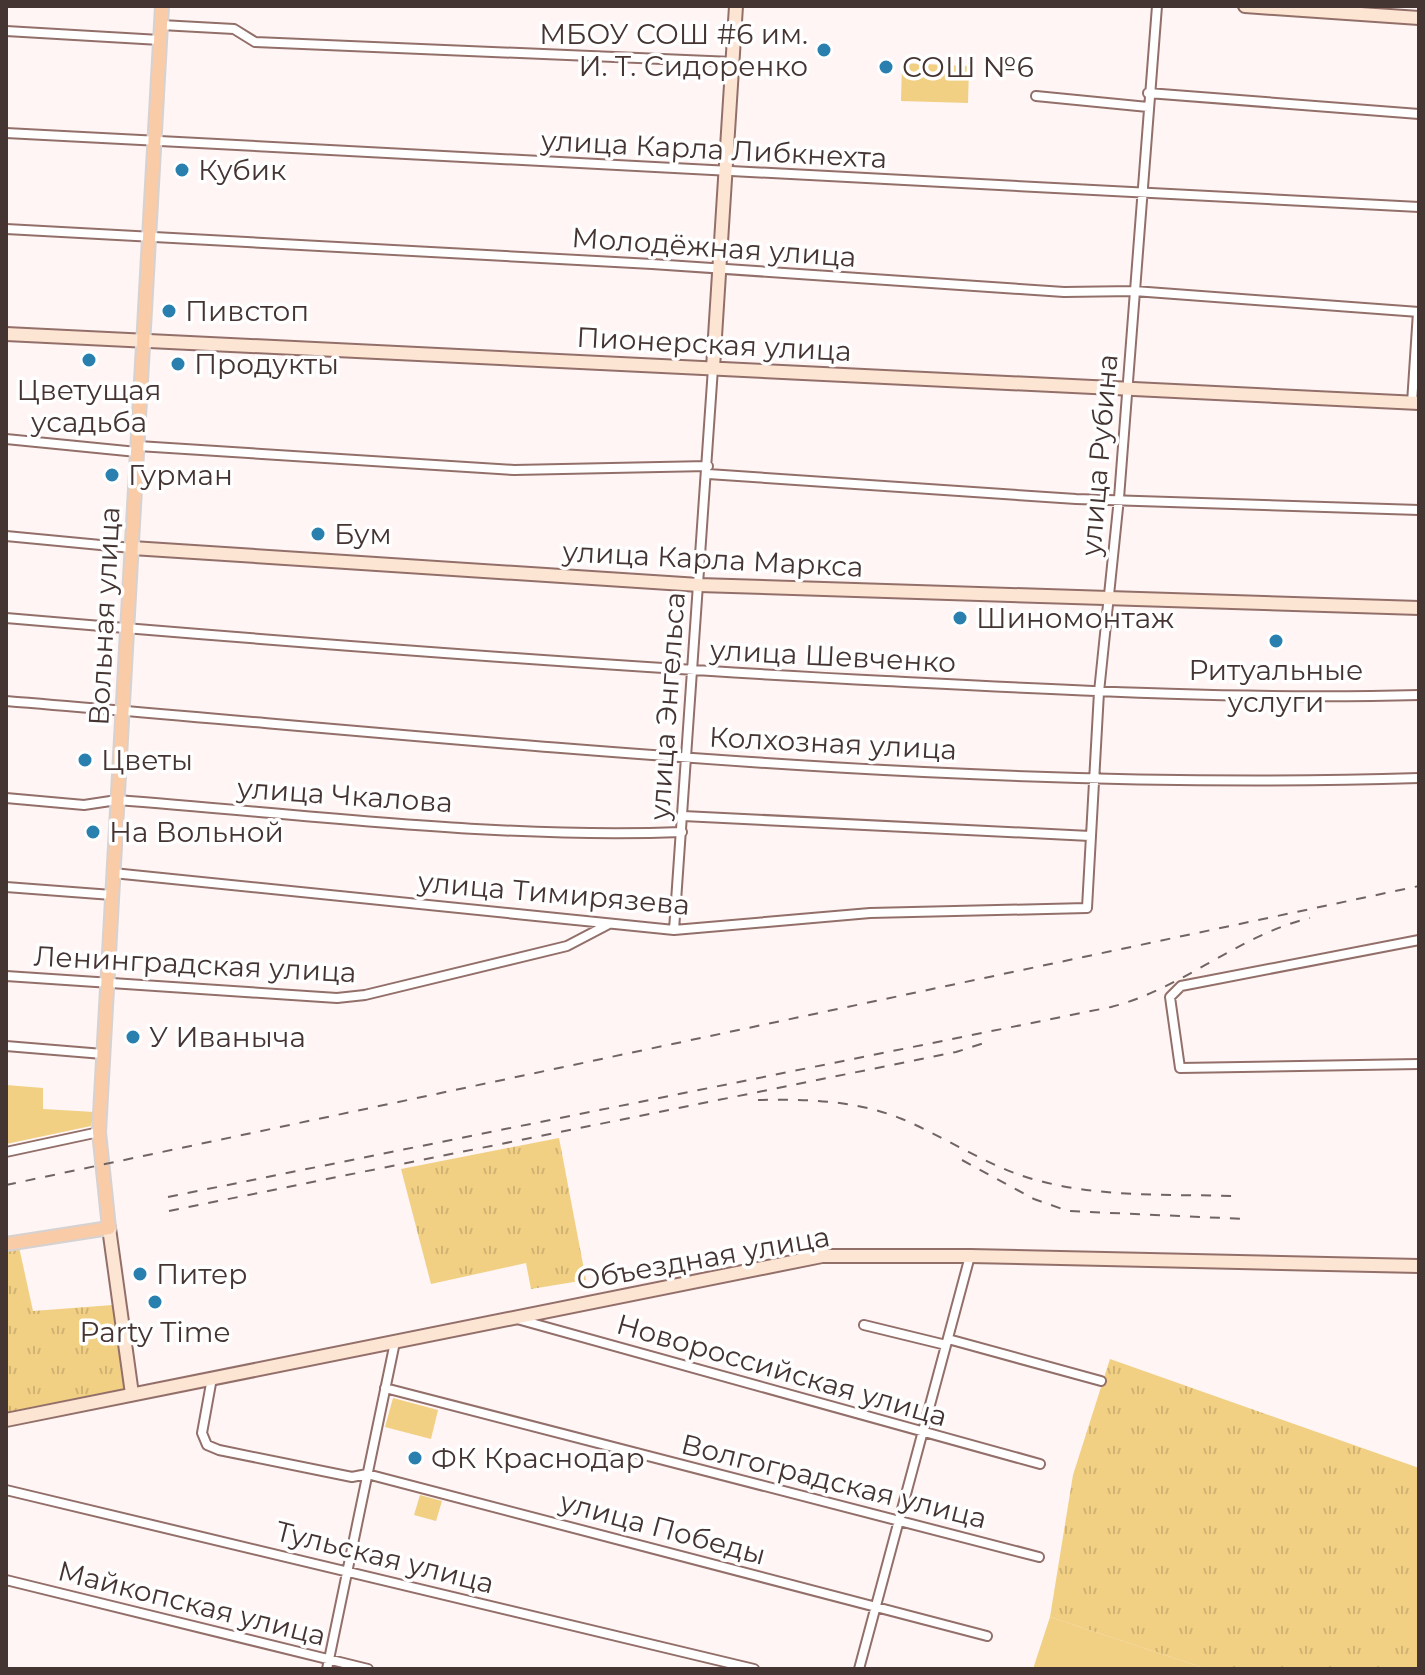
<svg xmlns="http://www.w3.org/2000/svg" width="1425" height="1675" font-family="Montserrat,sans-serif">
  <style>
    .grass { fill: url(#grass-tufts) }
    .green { fill: #f1cf83 }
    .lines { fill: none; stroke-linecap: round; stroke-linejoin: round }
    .street-casing { stroke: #936f6a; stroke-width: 12 }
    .secondary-casing { stroke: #936f6a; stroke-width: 16 }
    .primary-casing { stroke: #d6d2d2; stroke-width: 16 }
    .street { stroke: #fff; stroke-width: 8 }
    .secondary { stroke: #fde5d3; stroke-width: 12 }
    .primary { stroke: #facba7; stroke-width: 12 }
    .rail { stroke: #726462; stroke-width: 2; stroke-dasharray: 10 10; stroke-linecap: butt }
    .poi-dot { fill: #297fae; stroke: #fff; stroke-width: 3 }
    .labels { text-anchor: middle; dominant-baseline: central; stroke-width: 7; stroke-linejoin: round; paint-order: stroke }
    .poi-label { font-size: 28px; fill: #443432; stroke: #fff; text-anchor: start }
    .street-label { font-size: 28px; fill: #443432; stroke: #fff }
  </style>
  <defs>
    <pattern id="grass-tufts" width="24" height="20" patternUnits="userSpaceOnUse" patternTransform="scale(2)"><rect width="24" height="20" fill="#f1cf83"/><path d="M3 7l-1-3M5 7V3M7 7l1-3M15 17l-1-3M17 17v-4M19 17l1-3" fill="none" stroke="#d0b272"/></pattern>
  </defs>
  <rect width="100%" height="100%" fill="#fef5f4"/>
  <path class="grass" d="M559 1138 586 1280 531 1289 526 1263 431 1284 401 1169Z
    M19 1247 33 1311 113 1305 125 1391 6 1415V1248Z
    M1110 1359 1419 1468V1669H1207L1050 1617 1073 1475Z"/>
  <path class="green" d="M902 63 969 66 968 103 901 101Z
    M6 1085 43 1088V1109L94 1112 91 1126 6 1144Z
    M393 1398 438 1410 431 1439 385 1427Z
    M420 1495 442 1501 436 1521 414 1515Z
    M1050 1617 1207 1669H1033Z"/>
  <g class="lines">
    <defs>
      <path id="street" d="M161 25 234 29 255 42 733 62
        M6 31 160 40
        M1148 93 1419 114
        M1036 96 1148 107
        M6 133 1419 207
        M6 229 652 264 1064 292 1134 291 1419 312
        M1412 403 1418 312
        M6 439 137 452
        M138 446 514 470 708 466
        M708 474 1076 499 1419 510
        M6 536 132 548
        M6 618C299 643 592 666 886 681 1064 690 1241 700 1419 695
        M6 701C475 739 948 793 1419 778
        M6 798 84 805 117 800C304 814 494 839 682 832
        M683 816 1090 836
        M113 873 674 930 870 913 1087 908 1099 692 1119 498 1157 6
        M6 887 112 895
        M674 930 713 368
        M1419 940 1181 986 1170 997 1180 1068 1419 1064
        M6 976 337 998 365 995 567 946 609 924
        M6 1046 103 1054
        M6 1152 99 1132
        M517 1319 1040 1464
        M864 1325 946 1345
        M948 1339 1101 1381
        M212 1378 202 1433 207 1445 219 1450 352 1477 367 1474 987 1636
        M385 1388 1039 1557
        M6 1490 754 1669
        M6 1580 368 1669
        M327 1669 395 1342
        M859 1669 970 1256"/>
      <path id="secondary" d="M1245 6 1419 18
        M6 334 1419 403
        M713 368 736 6
        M132 548 699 585 1419 608
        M109 1228 132 1394
        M6 1420 822 1256H970L1419 1266"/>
      <path id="primary" d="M6 1244 109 1228 99 1132 162 6"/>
    </defs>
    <use href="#street" class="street-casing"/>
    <use href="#secondary" class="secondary-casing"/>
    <use href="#primary" class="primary-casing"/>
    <use href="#street" class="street"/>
    <use href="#secondary" class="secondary"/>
    <use href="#primary" class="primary"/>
    <path class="rail" d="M758 1100C806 1099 856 1100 902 1119 945 1137 984 1164 1029 1178 1096 1198 1166 1194 1235 1196
      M962 1160 1034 1199 1068 1211 1245 1219
      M6 1185 1419 886
      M168 1197 1111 1007C1182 989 1239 935 1310 918
      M169 1211 956 1052 984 1043"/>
  </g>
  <g class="poi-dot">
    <circle cx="824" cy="50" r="8"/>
    <circle cx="886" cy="67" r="8"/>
    <circle cx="182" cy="170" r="8"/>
    <circle cx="169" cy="311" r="8"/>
    <circle cx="89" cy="360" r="8"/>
    <circle cx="178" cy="364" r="8"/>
    <circle cx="112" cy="475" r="8"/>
    <circle cx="318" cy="534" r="8"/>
    <circle cx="960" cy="618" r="8"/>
    <circle cx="1276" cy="641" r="8"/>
    <circle cx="85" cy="760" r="8"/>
    <circle cx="93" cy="832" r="8"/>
    <circle cx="133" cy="1037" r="8"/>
    <circle cx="140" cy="1274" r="8"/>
    <circle cx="155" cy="1302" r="8"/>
    <circle cx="415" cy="1458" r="8"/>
  </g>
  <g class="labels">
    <g class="poi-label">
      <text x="808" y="34" text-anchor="end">МБОУ СОШ #6 им.<tspan x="808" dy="32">И. Т. Сидоренко</tspan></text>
      <text x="902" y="67">СОШ №6</text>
      <text x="198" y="170">Кубик</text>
      <text x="185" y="311">Пивстоп</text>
      <text x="194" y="364">Продукты</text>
      <text x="89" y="390" text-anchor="middle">Цветущая<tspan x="89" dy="32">усадьба</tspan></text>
      <text x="128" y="475">Гурман</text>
      <text x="334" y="534">Бум</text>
      <text x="976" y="618">Шиномонтаж</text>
      <text x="1276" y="670" text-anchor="middle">Ритуальные<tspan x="1276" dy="32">услуги</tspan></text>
      <text x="101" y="760">Цветы</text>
      <text x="109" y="832">На Вольной</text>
      <text x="149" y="1037">У Иваныча</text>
      <text x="156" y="1274">Питер</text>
      <text x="155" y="1332" text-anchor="middle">Party Time</text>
      <text x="431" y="1458">ФК Краснодар</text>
    </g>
    <g class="street-label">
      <text transform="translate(714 149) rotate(3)">улица Карла Либкнехта</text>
      <text transform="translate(714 247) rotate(4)">Молодёжная улица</text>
      <text transform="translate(714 344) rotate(3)">Пионерская улица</text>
      <text transform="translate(1099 455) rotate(-85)">улица Рубина</text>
      <text transform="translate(713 559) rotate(3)">улица Карла Маркса</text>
      <text transform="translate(104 616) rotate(-87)">Вольная улица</text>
      <text transform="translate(833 656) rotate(3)">улица Шевченко</text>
      <text transform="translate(667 706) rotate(-86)">улица Энгельса</text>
      <text transform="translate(833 743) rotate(3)">Колхозная улица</text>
      <text transform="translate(345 795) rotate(4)">улица Чкалова</text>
      <text transform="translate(554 893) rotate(5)">улица Тимирязева</text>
      <text transform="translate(195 964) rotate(3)">Ленинградская улица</text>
      <text transform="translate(703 1258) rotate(-10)">Объездная улица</text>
      <text transform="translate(782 1370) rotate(16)">Новороссийская улица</text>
      <text transform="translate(834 1481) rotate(14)">Волгоградская улица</text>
      <text transform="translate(663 1528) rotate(15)">улица Победы</text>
      <text transform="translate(385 1557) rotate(14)">Тульская улица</text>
      <text transform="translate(192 1603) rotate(14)">Майкопская улица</text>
    </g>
  </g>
  <rect width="1425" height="1675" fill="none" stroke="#443432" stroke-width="16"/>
</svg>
